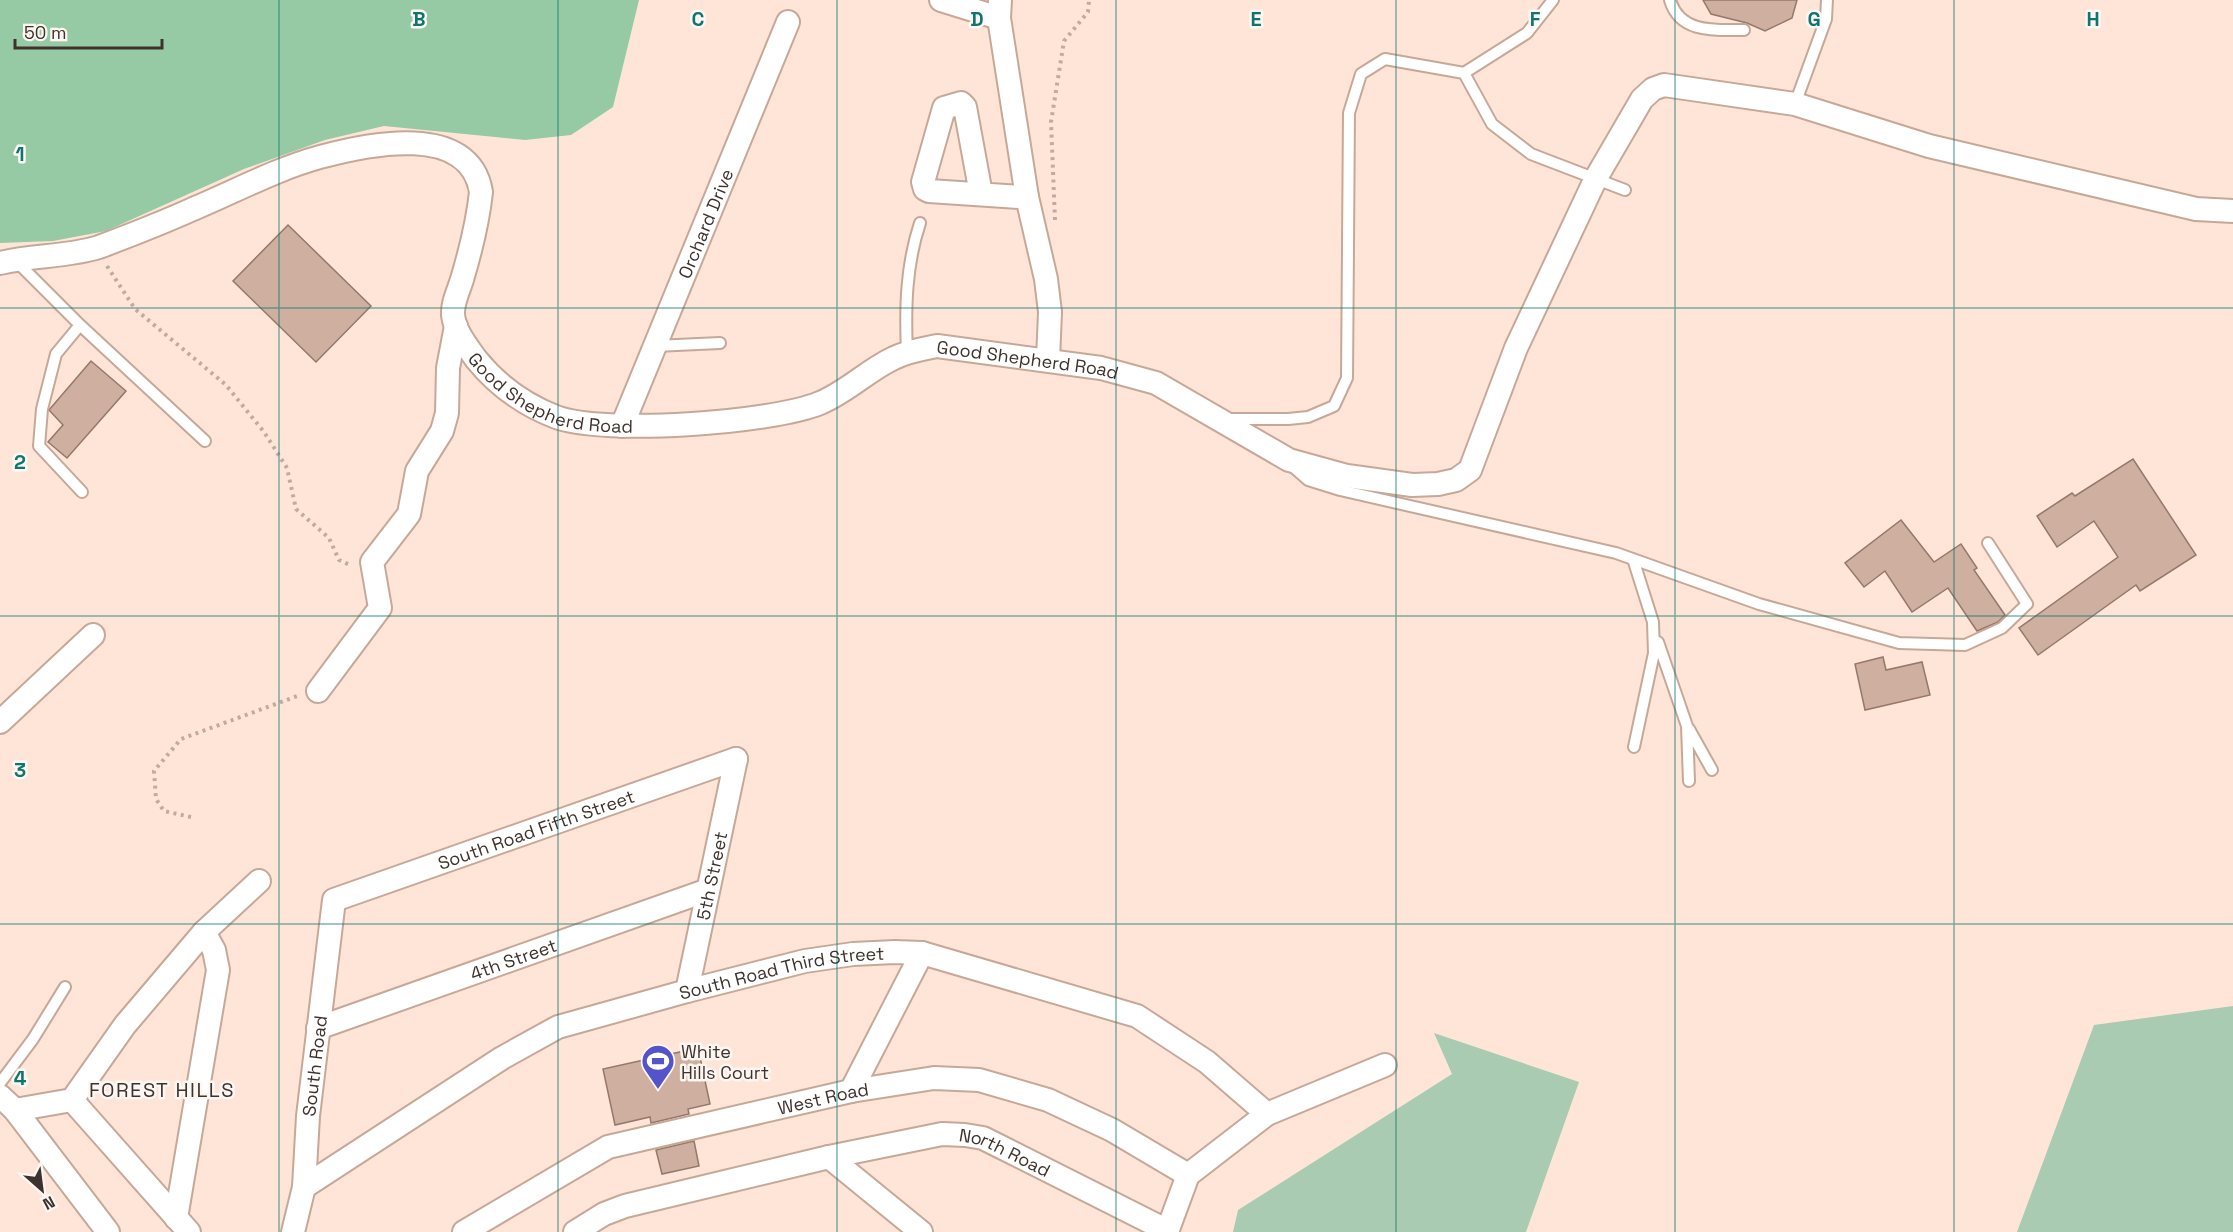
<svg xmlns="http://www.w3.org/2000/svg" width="2233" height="1232" font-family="'Space Grotesk',sans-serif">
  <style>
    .green { fill: #a8cbb1 }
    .forest { fill: #96caa4 }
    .building { fill: #cfb0a0; stroke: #957869; stroke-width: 1.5 }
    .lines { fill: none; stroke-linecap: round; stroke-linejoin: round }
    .lane-casing { stroke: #c6a898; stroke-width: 14 }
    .street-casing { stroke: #c6a898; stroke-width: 26 }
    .path { stroke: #c1aba0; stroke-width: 4; stroke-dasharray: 3 4.5; stroke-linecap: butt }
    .lane { stroke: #fff; stroke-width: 10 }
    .street { stroke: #fff; stroke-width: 22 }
    .grid { fill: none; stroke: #0f766e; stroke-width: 1.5; stroke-opacity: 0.55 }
    .labels { text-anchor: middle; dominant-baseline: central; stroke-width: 5; stroke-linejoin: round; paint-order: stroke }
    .street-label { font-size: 18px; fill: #3f322c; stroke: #fdf7f3 }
    .poi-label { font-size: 18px; fill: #3f322c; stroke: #fdf7f3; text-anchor: start }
    .neighbourhood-label { font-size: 20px; letter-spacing: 1.5px; fill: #3f322c; stroke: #fdf7f3 }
    .grid-label { font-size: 20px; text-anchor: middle; font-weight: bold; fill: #0f766e; stroke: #fdf7f3; stroke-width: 5; stroke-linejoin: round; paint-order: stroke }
  </style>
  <rect width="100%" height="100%" fill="#ffe5d8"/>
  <path class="green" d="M2233 1006V1232H2017L2094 1025Z
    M1434 1033 1579 1082 1526 1232H1233L1238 1210 1452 1074Z"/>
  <path class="forest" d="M0 0H639L613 107 571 135 525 140 384 126 325 140 244 169 106 231 53 241 0 243Z"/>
  <path class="building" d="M1703 0H1797L1792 18 1765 31 1747 23 1711 14Z
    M288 225 371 306 316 362 233 281Z
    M91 361 126 391 67 458 48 442 63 425 49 410Z
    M2133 459 2196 555 2140 591 2136 585 2038 655 2019 628 2118 557 2094 521 2057 547 2037 516 2072 493 2075 496Z
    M1901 520 1934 562 1961 544 1977 568 1974 570 2005 615 1998 622 1977 631 1948 588 1912 612 1885 571 1864 587 1845 563Z
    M1883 657 1886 670 1922 662 1930 695 1865 710 1855 664Z
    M698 1048 710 1104 688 1109 689 1114 651 1123 650 1117 615 1125 603 1069Z
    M694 1141 699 1166 662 1174 656 1150Z"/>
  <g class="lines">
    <defs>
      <path id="lane" d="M1670 0C1680 34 1716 30 1744 30
        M1464 73 1492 124 1531 154 1625 190
        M1795 104 1826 19 1827 0
        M16 261 80 325 205 441
        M80 325 56 354 42 409 39 446 82 492
        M655 346 720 343
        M907 353C905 308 906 265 920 223
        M1227 419H1288L1308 417 1334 406 1347 378 1349 113 1361 74 1385 59 1464 73 1527 33 1553 0
        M1291 465 1308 480 1340 490 1616 553 1759 604 1899 643 1965 645 2002 628 2027 604 1988 543
        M1633 559 1653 622 1654 653 1634 747
        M1658 642 1687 726 1689 781
        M1689 729 1712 770
        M0 1083 33 1039 65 987"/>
      <g id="street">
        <path d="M941 0 999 18"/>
        <path d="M1000 0 999 18 1027 197 1046 279 1050 312 1048 360"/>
        <path d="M981 194 965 107 961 103 944 108 923 182 925 189 929 191 1020 197H1027"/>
        <path id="s1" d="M0 263C32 255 68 257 99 247 131 235 162 223 193 209 234 192 276 169 320 157 368 144 470 122 481 192 478 220 471 249 463 276 460 288 452 302 453 315 455 332 467 346 476 359 497 385 525 405 556 417 605 435 772 423 820 403 847 392 868 370 894 358 908 351 922 349 937 346L1101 368 1156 383 1289 460 1347 476 1412 485 1438 484 1456 480 1470 470 1516 348 1596 178 1642 99 1653 89 1664 85 1795 104 1929 146 2196 209 2233 211"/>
        <path id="s2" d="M622 426 788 22"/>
        <path d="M318 691 380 608 372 562 409 514 417 471 442 431 447 413 448 368 456 326"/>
        <path d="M0 722 93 635"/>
        <path id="s3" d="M687 991 736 759"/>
        <path id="s4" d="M318 1028 708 890"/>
        <path d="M851 1091 922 953"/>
        <path d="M0 1096 15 1110 108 1232"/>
        <path d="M72 1100 189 1232"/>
        <path d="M15 1110 72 1100 125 1025 204 932 259 881"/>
        <path d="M829 1157 921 1232"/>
        <path id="s5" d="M304 1187 502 1058 558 1027 687 991 805 961 853 954 895 952 922 953 1137 1016 1207 1062 1267 1114"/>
        <path d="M176 1218 218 970 214 950 204 932"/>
        <path id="s6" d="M293 1232 304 1187 308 1116 334 900 736 759"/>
        <path id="s7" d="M464 1232 608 1147 851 1091 934 1078 979 1080 1048 1100 1112 1130 1188 1175"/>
        <path id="s8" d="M575 1232 604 1214 625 1206 829 1157 942 1134 965 1135 983 1138 1003 1148 1168 1231"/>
        <path d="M1167 1232 1188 1175 1267 1114 1385 1065"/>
      </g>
    </defs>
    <use href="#lane" class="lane-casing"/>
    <use href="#street" class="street-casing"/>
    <path class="path" d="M1055 220 1051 122 1064 41 1088 12 1089 0
      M107 266 135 309 226 385 264 432 287 468 296 509 329 538 339 560 352 566
      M191 817 164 811 156 799 154 771 181 739 300 695"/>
    <use href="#lane" class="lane"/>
    <use href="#street" class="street"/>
  </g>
  <path class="grid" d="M279 0V1232M558 0V1232M837 0V1232M1116 0V1232M1396 0V1232M1675 0V1232M1954 0V1232M0 308H2233M0 616H2233M0 924H2233"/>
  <defs>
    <symbol id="stadium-pin" viewBox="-11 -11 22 30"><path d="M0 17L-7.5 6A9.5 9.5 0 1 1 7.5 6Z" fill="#5453ca" stroke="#fdf7f3"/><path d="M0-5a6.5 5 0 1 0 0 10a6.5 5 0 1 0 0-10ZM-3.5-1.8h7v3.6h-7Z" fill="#fff"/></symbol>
  </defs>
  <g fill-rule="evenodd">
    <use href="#stadium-pin" x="639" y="1042" width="38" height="52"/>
  </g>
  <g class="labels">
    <g class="street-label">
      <text stroke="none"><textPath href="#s2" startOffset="219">Orchard Drive</textPath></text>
      <text stroke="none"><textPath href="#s1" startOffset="1292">Good Shepherd Road</textPath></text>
      <text stroke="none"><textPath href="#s1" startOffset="788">Good Shepherd Road</textPath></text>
      <text stroke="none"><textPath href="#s6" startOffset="549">South Road Fifth Street</textPath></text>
      <text stroke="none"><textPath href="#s3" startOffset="118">5th Street</textPath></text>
      <text stroke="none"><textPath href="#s4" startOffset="207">4th Street</textPath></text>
      <text stroke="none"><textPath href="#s5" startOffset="531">South Road Third Street</textPath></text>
      <text stroke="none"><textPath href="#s6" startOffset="168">South Road</textPath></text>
      <text stroke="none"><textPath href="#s7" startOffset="388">West Road</textPath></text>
      <text stroke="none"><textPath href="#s8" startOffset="448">North Road</textPath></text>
    </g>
    <g class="poi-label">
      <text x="681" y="1051">White<tspan x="681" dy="21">Hills Court</tspan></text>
    </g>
    <g class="neighbourhood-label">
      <text x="162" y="1090">FOREST HILLS</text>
    </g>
  </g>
  <g class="grid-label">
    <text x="419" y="26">B</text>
    <text x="698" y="26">C</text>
    <text x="977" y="26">D</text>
    <text x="1256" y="26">E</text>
    <text x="1535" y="26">F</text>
    <text x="1814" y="26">G</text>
    <text x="2093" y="26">H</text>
    <text x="20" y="161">1</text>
    <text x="20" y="469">2</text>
    <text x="20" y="777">3</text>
    <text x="20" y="1085">4</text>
  </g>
  <g transform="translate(42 1190) rotate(152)" stroke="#fdf7f3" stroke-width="4.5" paint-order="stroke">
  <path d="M0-4.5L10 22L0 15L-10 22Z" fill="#3f322c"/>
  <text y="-9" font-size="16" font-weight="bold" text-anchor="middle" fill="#3f322c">N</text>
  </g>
  <path d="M15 39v9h147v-9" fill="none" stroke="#3f322c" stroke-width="3"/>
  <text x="24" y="39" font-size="18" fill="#3f322c" stroke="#fdf7f3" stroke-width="4.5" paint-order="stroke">50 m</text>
</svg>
